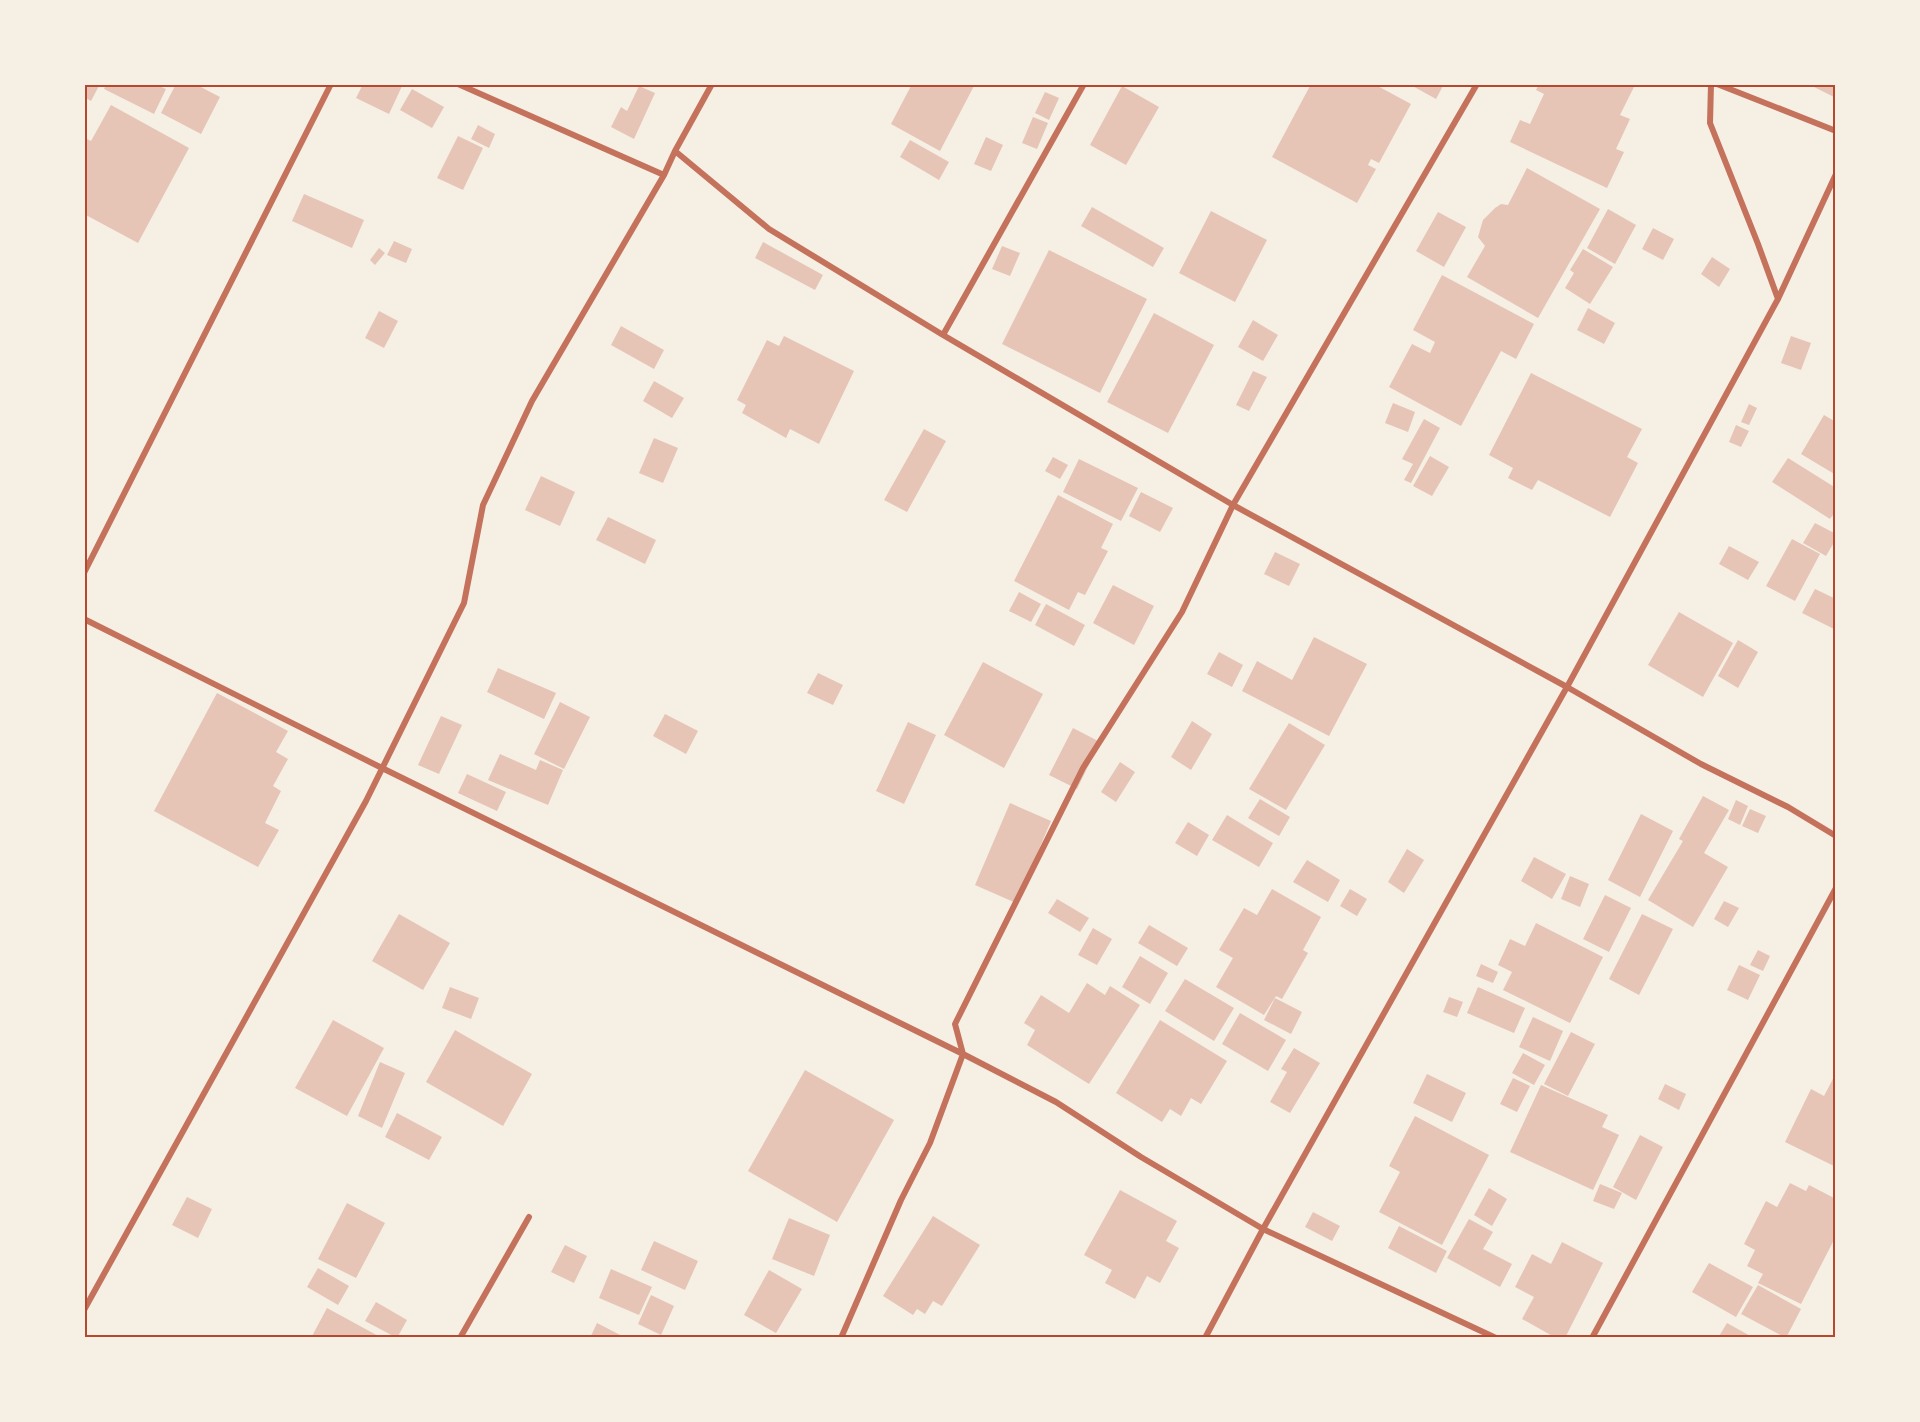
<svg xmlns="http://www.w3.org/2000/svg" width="1920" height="1422" font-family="Figtree,sans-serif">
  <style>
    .building { fill: #e6c5b7 }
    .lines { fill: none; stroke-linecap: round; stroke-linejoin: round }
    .minor { stroke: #c5725c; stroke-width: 6 }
    .neatline { fill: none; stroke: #b5482f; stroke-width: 2 }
  </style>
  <rect width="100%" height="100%" fill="#f6efe4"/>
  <path class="building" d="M84 84H100L91 101 84 97Z
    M106 84H155L166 89 154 114 104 89Z
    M176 84H195L220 97 201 134 161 113Z
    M363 84H403L389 114 356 98Z
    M912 84H975L940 151 891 124Z
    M1311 84H1374L1411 104 1379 163 1371 159 1368 165 1376 169 1357 203 1272 157Z
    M1409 84H1444L1436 99Z
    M1539 84H1628L1634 87 1620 115 1630 119 1616 149 1624 152 1607 188 1510 142 1520 120 1530 124 1544 94 1536 90Z
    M1808 84H1836V98Z
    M639 86 655 93 634 139 611 127 621 107 627 111Z
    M1122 86 1159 107 1126 165 1090 145Z
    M412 89 444 107 432 128 400 110Z
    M1045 92 1059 98 1049 120 1035 113Z
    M111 105 189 148 138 243 84 214V140L85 138 91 141Z
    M1033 117 1048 123 1037 149 1022 143Z
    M478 125 495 134 489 148 471 139Z
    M458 136 483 148 463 190 437 178Z
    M986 137 1003 145 991 171 974 164Z
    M910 140 949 162 939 180 900 157Z
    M1527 168 1600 209 1538 318 1467 277 1485 246 1478 237 1483 220 1495 208 1501 204 1508 205Z
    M304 194 364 220 352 248 292 221Z
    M1092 207 1164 248 1153 267 1081 226Z
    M1608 209 1636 225 1615 264 1587 248Z
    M1211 211 1267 240 1235 302 1179 273Z
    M1438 212 1466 227 1444 267 1416 251Z
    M1653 228 1674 239 1663 260 1642 249Z
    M394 241 412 249 406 263 387 255Z
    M763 242 823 275 815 290 755 258Z
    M1002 246 1020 253 1010 276 992 269Z
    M379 248 385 253 375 265 370 260Z
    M1583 249 1613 267 1590 304 1565 288 1574 273 1570 270Z
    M1049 250 1147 299 1100 393 1002 344Z
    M1712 257 1730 269 1719 287 1701 274Z
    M1442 275 1534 324 1516 359 1501 351 1461 426 1389 387 1412 344 1430 353 1435 342 1413 330Z
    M1588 308 1615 323 1604 344 1577 330Z
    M379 311 398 321 384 348 365 338Z
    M1154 313 1214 345 1168 433 1107 402Z
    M1253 320 1278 335 1263 361 1238 347Z
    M621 326 664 350 654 369 611 345Z
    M784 336 854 371 819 444 790 429 786 438 742 413 746 405 737 400 767 340 779 346Z
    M1791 336 1811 343 1801 370 1781 363Z
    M1253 371 1267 377 1249 411 1236 405Z
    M1531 373 1642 429 1627 457 1638 463 1610 517 1538 480 1532 490 1508 478 1513 468 1489 455Z
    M654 381 684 398 672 418 643 401Z
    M1393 403 1415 412 1408 432 1385 423Z
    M1749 404 1757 408 1749 425 1741 422Z
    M1824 415 1836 422V475L1801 454Z
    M1424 419 1440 428 1411 483 1404 480 1413 464 1402 459Z
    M1736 425 1749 431 1741 447 1729 442Z
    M924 429 946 441 907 512 884 500Z
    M654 438 678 448 663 483 639 473Z
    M1430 456 1449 467 1432 496 1413 486Z
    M1053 457 1068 465 1060 479 1045 471Z
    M1788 458 1836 488V511L1830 519 1772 482Z
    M1079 459 1138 488 1121 521 1063 492Z
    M541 476 575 492 560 526 525 510Z
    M1141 492 1173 508 1160 532 1129 516Z
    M1058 495 1113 524 1101 548 1108 551 1085 595 1078 592 1069 610 1014 581Z
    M608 517 656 540 645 564 596 540Z
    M1815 523 1836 534V539L1826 556 1803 543Z
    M1792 539 1820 554 1795 601 1766 586Z
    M1729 546 1759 562 1748 580 1719 564Z
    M1275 552 1300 564 1289 586 1264 574Z
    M1113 585 1154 606 1134 645 1093 623Z
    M1815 589 1836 599V630L1802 613Z
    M1019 592 1041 604 1031 622 1009 611Z
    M1046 604 1085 625 1074 646 1035 625Z
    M1679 612 1733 643 1703 697 1648 665Z
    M1314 637 1367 664 1329 736 1242 691 1257 661 1292 680Z
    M1738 640 1758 652 1738 688 1718 676Z
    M1219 652 1243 665 1232 687 1207 674Z
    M983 662 1043 694 1004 768 944 735Z
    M498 668 556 693 544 719 487 692Z
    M818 673 843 685 833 705 807 693Z
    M217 693 288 731 276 752 288 759 273 786 281 791 265 823 279 830 258 867 154 811Z
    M560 702 590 717 564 769 534 754Z
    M665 714 698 731 686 754 653 736Z
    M441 716 462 725 439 774 418 765Z
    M1192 721 1212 734 1191 770 1171 757Z
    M908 722 936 735 904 804 876 791Z
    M1289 723 1325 745 1286 810 1249 789Z
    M1073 728 1100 742 1077 789 1049 775Z
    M500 754 536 770 540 760 563 770 548 805 488 780Z
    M1120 762 1135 772 1116 802 1101 792Z
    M467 774 506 792 497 811 458 793Z
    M1703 796 1729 810 1704 853 1728 867 1693 927 1648 900 1683 841 1679 839Z
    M1260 799 1290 817 1279 836 1248 818Z
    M1736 800 1748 806 1740 825 1728 819Z
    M1010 803 1051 821 1016 903 975 885Z
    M1750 809 1766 816 1758 833 1742 826Z
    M1641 814 1673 831 1640 897 1608 880Z
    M1227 815 1273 843 1259 867 1212 840Z
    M1188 822 1209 835 1197 856 1175 843Z
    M1407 849 1424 860 1404 893 1388 882Z
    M1534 857 1566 874 1552 899 1521 881Z
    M1307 860 1340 880 1328 902 1293 882Z
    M1570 876 1589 884 1580 907 1561 899Z
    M1272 889 1321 917 1303 950 1308 953 1282 999 1276 996 1264 1015 1216 987 1233 958 1219 950 1244 908 1257 915Z
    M1350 889 1367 899 1357 916 1340 906Z
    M1605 895 1631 908 1609 952 1583 939Z
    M1057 899 1089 918 1080 932 1048 913Z
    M1724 901 1739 908 1728 927 1714 919Z
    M399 914 450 943 423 990 372 961Z
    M1642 914 1673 929 1639 995 1609 979Z
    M1536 923 1603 957 1570 1023 1503 990 1512 972 1498 965 1510 939 1525 946Z
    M1149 925 1188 948 1177 966 1138 943Z
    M1093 928 1112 939 1097 965 1078 955Z
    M1758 950 1770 956 1763 971 1750 965Z
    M1140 956 1168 973 1150 1004 1122 987Z
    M1481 964 1498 972 1493 983 1476 976Z
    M1739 965 1760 975 1748 1000 1727 990Z
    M1185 979 1234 1008 1214 1041 1165 1011Z
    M1087 983 1105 995 1110 986 1140 1005 1089 1084 1027 1045 1035 1030 1024 1023 1041 995 1069 1013Z
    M450 987 479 998 471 1019 442 1008Z
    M1478 987 1525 1008 1514 1033 1467 1013Z
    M1449 997 1463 1002 1457 1017 1443 1012Z
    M1275 998 1302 1012 1291 1034 1264 1020Z
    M1240 1013 1286 1040 1268 1071 1222 1044Z
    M1533 1017 1563 1031 1550 1061 1519 1047Z
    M333 1020 384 1048 347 1116 295 1088Z
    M1160 1020 1227 1061 1201 1104 1191 1098 1181 1116 1170 1109 1162 1122 1116 1093Z
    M455 1030 532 1074 503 1126 426 1082Z
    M1571 1032 1595 1044 1568 1096 1544 1084Z
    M1294 1048 1320 1063 1290 1113 1270 1102 1287 1072 1281 1069Z
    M1523 1053 1545 1065 1534 1085 1512 1073Z
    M380 1062 405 1073 382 1128 358 1116Z
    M805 1070 894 1120 837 1222 748 1171Z
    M1836 1073V1167L1785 1142 1811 1089 1824 1096Z
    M1427 1074 1466 1093 1452 1122 1413 1103Z
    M1513 1078 1530 1086 1517 1112 1500 1104Z
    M1665 1084 1686 1094 1679 1110 1658 1099Z
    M1541 1085 1608 1115 1602 1127 1619 1135 1593 1190 1510 1152Z
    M397 1113 442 1137 429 1160 385 1137Z
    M1415 1116 1489 1155 1442 1245 1379 1212 1400 1172 1389 1166Z
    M1640 1135 1663 1147 1636 1200 1613 1187Z
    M1790 1183 1806 1191 1809 1185 1836 1199V1236L1801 1304 1758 1283 1763 1274 1747 1266 1755 1250 1744 1244 1766 1201 1777 1207Z
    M1600 1184 1622 1193 1614 1209 1593 1201Z
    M1489 1188 1507 1199 1492 1226 1474 1215Z
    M1120 1190 1177 1221 1166 1241 1179 1248 1160 1283 1147 1276 1135 1299 1105 1283 1112 1270 1084 1255Z
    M187 1197 212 1209 198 1238 172 1225Z
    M347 1203 385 1223 356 1278 318 1259Z
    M1313 1212 1340 1226 1332 1241 1305 1227Z
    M933 1216 980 1245 942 1306 933 1301 925 1314 917 1309 913 1315 883 1296Z
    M789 1218 830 1235 814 1276 772 1259Z
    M1469 1219 1493 1232 1483 1249 1512 1264 1500 1287 1447 1258Z
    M1399 1226 1447 1251 1436 1273 1388 1248Z
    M654 1241 698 1261 685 1290 641 1270Z
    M1562 1242 1603 1263 1565 1338H1556L1522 1319 1534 1297 1515 1287 1532 1254 1551 1264Z
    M565 1245 587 1256 574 1283 551 1272Z
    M1709 1263 1753 1287 1736 1317 1692 1292Z
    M318 1268 349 1286 338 1305 307 1287Z
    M611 1269 652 1287 639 1315 599 1298Z
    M769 1270 802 1289 776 1333 744 1315Z
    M1758 1285 1801 1309 1786 1338 1741 1314Z
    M651 1295 674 1306 661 1335 638 1324Z
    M376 1302 407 1320 397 1338 365 1321Z
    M327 1308 382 1338H311Z
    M597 1323 626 1338H590Z
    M1727 1323 1754 1338H1718Z"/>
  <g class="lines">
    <path class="minor" d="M458 84 664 175
      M1711 84 1710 123 1758 244 1778 299
      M1717 84 1836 131
      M675 151 769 229 943 335 1233 505 1477 84
      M943 335 1084 84
      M84 573 331 84
      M84 619 382 768 963 1054 930 1143 901 1200 841 1338
      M84 1310 366 801 464 603 483 505 532 401 664 175 675 151 712 84
      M460 1338 529 1217
      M1205 1338 1263 1229 1567 687 1778 299 1836 174
      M1496 1338 1263 1229 1141 1157 1056 1102 963 1054 955 1024 1083 768 1182 612 1233 505 1567 687 1701 764 1788 807 1836 836
      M1592 1338 1836 888"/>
  </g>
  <rect width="1920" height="1422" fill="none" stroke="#f6efe4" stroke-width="171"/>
  <rect x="86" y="86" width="1748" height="1250" class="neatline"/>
</svg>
